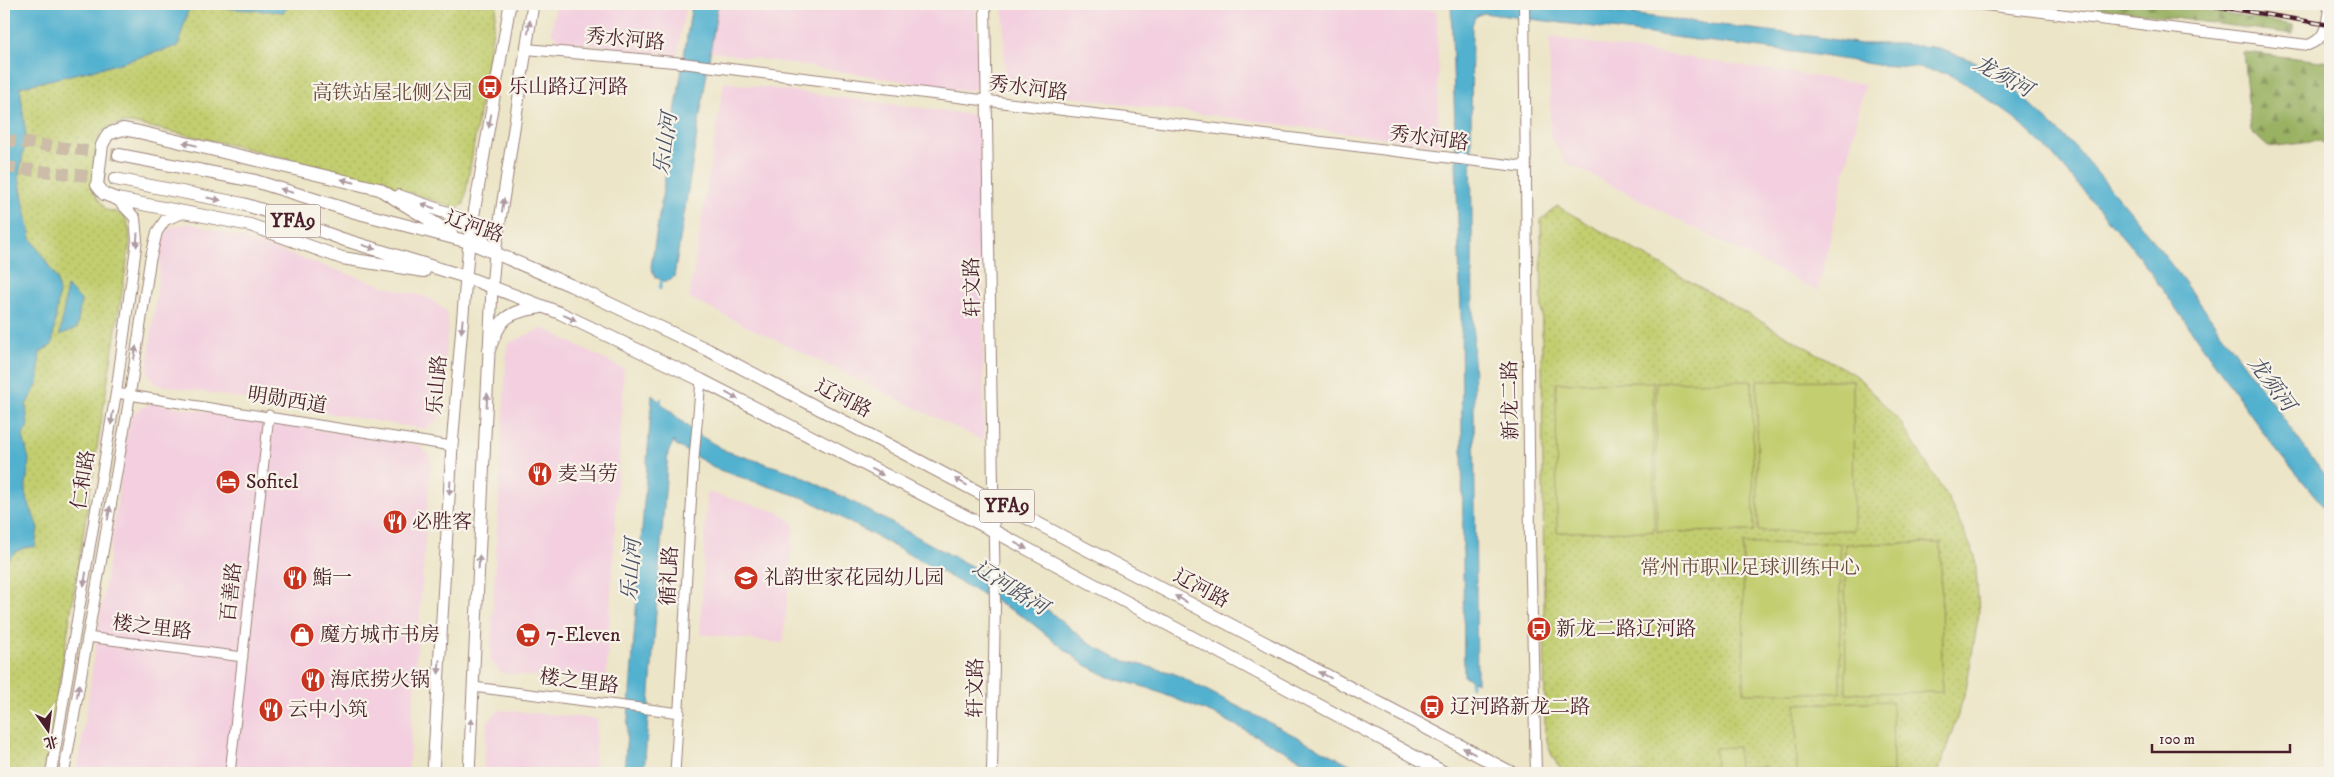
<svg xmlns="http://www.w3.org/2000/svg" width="2334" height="777" font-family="'IM FELL DW Pica','Noto Serif SC',serif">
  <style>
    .built { fill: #f3cfdf }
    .grass { fill: url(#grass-dots); stroke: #86764e }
    .forest { fill: url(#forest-firs); stroke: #726846 }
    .pitch { fill: #c2ce70; stroke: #86764e }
    .water { fill: #51b1cf; stroke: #4e687d }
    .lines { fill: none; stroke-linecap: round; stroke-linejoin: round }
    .stream { stroke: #51b1cf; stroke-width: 2.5 }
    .primary-tunnel { stroke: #ccbda8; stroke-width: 12; stroke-dasharray: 12 6; stroke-linecap: butt }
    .minor-casing { stroke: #9b8279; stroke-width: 11 }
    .tertiary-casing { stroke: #9b8279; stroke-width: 12 }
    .secondary-casing { stroke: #9b8279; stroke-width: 13 }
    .primary-casing { stroke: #9b8279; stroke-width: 14 }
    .minor { stroke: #fff; stroke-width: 9 }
    .tertiary { stroke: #fff; stroke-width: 10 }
    .secondary { stroke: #fff; stroke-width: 11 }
    .primary { stroke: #fff; stroke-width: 12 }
    .rail-casing { stroke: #4a1f2b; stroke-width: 4.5 }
    .rail { stroke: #f7f3e8; stroke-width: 2.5; stroke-dasharray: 8; stroke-linecap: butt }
    .oneway { fill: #ae9aa0 }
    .labels { text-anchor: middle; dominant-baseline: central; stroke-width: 4.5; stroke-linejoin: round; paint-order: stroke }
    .shield { fill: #f7f3e8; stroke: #7e5f64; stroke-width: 1 }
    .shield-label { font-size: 19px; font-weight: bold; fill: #4a1f2b }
    .street-label { font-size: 20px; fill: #4a1f2b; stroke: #f7f3e8 }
    .poi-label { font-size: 20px; fill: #4a1f2b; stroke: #f7f3e8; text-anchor: start }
    .park-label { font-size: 20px; fill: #684b3c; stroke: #f7f3e8 }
    .water-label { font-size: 21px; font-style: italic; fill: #4c5264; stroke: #f7f3e8 }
  </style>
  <defs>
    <pattern id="grass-dots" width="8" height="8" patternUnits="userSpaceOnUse" patternTransform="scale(1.25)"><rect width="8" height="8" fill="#c2ce70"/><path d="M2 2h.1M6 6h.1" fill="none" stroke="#a8b061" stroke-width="1.8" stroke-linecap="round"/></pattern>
    <pattern id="forest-firs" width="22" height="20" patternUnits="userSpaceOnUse" patternTransform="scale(1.25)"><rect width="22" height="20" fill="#99b162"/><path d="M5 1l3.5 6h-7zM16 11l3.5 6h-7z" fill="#7f8f51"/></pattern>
  </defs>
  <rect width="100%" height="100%" fill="#f7f3e8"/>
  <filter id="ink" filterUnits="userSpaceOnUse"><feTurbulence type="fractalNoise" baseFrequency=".02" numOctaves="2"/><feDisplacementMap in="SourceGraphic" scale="10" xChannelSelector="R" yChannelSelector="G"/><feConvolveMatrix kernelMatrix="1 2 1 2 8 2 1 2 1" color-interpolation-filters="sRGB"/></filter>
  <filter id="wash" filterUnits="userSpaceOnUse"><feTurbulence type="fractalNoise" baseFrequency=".0096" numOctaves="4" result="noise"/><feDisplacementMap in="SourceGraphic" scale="20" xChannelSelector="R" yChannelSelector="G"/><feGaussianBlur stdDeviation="1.12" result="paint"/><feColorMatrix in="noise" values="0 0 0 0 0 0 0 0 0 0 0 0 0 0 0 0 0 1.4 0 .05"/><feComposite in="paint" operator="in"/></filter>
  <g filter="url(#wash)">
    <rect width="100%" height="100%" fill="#ece5c7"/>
    <path class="built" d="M556 4H686L677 56 558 40 551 31Z
      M718 4H975L978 83 973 90H961L710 51Z
      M1003 4H1378L1437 11 1439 145 1016 90 1005 76Z
      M1550 37 1865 84 1818 291 1566 162 1550 135Z
      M724 82 974 115 981 128 984 441 689 298Z
      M188 223 229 234 384 286 429 298 447 312 448 329 438 421 424 429 155 384 147 371 163 238 171 227Z
      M543 328 624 369 606 684 502 673 490 660 507 344Z
      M151 403 419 445 429 455 431 462 408 773H77L129 422 135 412Z
      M707 492 779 512 794 523 783 643 700 634Z
      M500 710 597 719 594 773H483L487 722Z"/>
    <path class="grass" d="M4 4H497L464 204 456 208C349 171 241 146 131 123 117 123 110 125 100 134L93 191 106 210 116 212 125 217 129 228 130 242 45 773H4Z
      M1557 206 1857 376 1901 423 1948 498 1975 556 1979 613 1966 690 1938 773H1566C1552 761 1549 750 1545 732L1541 220Z"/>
    <path class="forest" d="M2070 4H2167L2293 25V34Z
      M2243 52 2330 62V147L2320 141 2268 147 2251 131Z"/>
    <path class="pitch" d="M1853 380 1854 530 1758 531 1757 381Z
      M1752 381 1754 531 1657 532 1656 382Z
      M1653 382 1654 531 1557 532 1556 383Z
      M1840 543V693H1744L1743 544Z
      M1941 543 1942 692 1846 693 1845 544Z
      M1892 701 1893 773H1797L1796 704Z
      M1738 747 1739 773H1716L1715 748Z
      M1765 766V773H1742V767Z"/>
    <path class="water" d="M4 4H190L178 46 113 65 20 87 26 138 19 176 22 194 31 238 57 279 59 293 52 345 40 352 38 383 26 405 28 425 23 436 29 460 25 493 38 528 35 547C21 546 7 555 4 569Z
      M218 4H289L284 12 218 8Z
      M692 4H718L674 277 666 282 655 277 651 267Z
      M1451 4H1547L1818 37 1861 44H1900L1932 47 1969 59 1999 75 2075 147 2129 210 2184 281 2330 483V514L2271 443 2138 255 2052 154 2013 117 1971 87 1948 74 1913 67 1877 65 1816 55 1483 13 1475 17 1472 25 1471 132 1477 682 1464 676 1461 316Z
      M67 286 81 300 77 328 60 335Z
      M652 395 694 432 726 451 795 473 849 500 1039 603 1090 644 1118 659 1173 673 1367 773H1327L1216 715 1148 688 1109 677 1082 663 1024 617 807 499 719 470 676 445 674 441 668 452 644 773H624Z"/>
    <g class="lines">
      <path class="stream" d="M660 289 662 278
        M660 405 661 399
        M1471 678V686"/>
    </g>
  </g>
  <g filter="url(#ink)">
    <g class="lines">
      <path class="primary-tunnel" d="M4 140 119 155
        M4 167 115 179"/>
      <defs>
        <path id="minor" d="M116 393 452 446
          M87 637 243 657
          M473 687 680 713
          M230 773 269 415
          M675 773 694 458 701 380"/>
        <path id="tertiary" d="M985 4 995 604 992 773
          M1524 4 1530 539 1536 773
          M1977 4 2308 45C2328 38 2326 23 2330 4
          M526 49 674 62 1525 167
          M51 773 116 393 137 240 135 218 117 199
          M64 773 128 407 150 261 157 232 165 220 186 212"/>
        <path id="secondary" d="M433 773 452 446 469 242 510 4
          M469 773 492 288 495 253 533 4"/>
        <path id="primary" d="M119 155 255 181 355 212 469 242 570 285 708 350 1512 773
          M115 179 243 204 272 213 342 239 466 277 560 313 701 380 994 531 1445 773
          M399 196 456 216 490 248
          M424 271 342 258 250 225 117 199 104 194 97 185 102 145 108 134 123 129 139 132 379 189 451 233
          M489 350C500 317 507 312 541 307"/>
      </defs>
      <use href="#minor" class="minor-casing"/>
      <use href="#tertiary" class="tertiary-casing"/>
      <use href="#secondary" class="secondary-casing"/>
      <use href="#primary" class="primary-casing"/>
      <use href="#minor" class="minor"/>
      <use href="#tertiary" class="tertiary"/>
      <use href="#secondary" class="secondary"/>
      <use href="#primary" class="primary"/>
      <defs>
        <path id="rail" d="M2202 4 2330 25"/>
      </defs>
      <use href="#rail" class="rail-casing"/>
      <use href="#rail" class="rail"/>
    </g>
    <defs><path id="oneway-solid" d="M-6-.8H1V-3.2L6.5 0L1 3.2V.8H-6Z" transform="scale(1.25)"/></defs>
    <g class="oneway">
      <use href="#oneway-solid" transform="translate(529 27) rotate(-81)"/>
      <use href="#oneway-solid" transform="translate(490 121) rotate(100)"/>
      <use href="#oneway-solid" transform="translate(190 144) rotate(-167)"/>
      <use href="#oneway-solid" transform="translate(348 181) rotate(-166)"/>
      <use href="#oneway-solid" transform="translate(287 191) rotate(-163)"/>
      <use href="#oneway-solid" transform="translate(214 199) rotate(11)"/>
      <use href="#oneway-solid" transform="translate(503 205) rotate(-82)"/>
      <use href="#oneway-solid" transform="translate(428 206) rotate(-161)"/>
      <use href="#oneway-solid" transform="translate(137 240) rotate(94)"/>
      <use href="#oneway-solid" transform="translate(369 247) rotate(17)"/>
      <use href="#oneway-solid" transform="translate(570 318) rotate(25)"/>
      <use href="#oneway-solid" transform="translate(462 326) rotate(95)"/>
      <use href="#oneway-solid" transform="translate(135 353) rotate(-81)"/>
      <use href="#oneway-solid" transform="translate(732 396) rotate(28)"/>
      <use href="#oneway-solid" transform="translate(487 400) rotate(-87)"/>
      <use href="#oneway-solid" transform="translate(112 418) rotate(99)"/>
      <use href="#oneway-solid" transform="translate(877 472) rotate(27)"/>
      <use href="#oneway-solid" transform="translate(961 482) rotate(-152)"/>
      <use href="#oneway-solid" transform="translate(450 488) rotate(93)"/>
      <use href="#oneway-solid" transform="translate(109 513) rotate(-80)"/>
      <use href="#oneway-solid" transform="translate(1021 546) rotate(28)"/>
      <use href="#oneway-solid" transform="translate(479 562) rotate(-87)"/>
      <use href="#oneway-solid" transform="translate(85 579) rotate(99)"/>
      <use href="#oneway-solid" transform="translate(1181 599) rotate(-152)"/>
      <use href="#oneway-solid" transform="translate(439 667) rotate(94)"/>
      <use href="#oneway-solid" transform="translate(1325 675) rotate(-152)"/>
      <use href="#oneway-solid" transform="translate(78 691) rotate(-80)"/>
      <use href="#oneway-solid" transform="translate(471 725) rotate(-87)"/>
      <use href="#oneway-solid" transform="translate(1469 751) rotate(-152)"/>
    </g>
  </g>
  <defs>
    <symbol id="bus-disc" viewBox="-11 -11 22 22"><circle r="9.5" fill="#c8321e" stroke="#f7f3e8"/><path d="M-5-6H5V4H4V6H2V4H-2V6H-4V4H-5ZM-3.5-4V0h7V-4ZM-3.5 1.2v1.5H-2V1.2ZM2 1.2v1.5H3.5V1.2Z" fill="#fff"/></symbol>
    <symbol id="restaurant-disc" viewBox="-11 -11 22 22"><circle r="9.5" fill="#c8321e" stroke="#f7f3e8"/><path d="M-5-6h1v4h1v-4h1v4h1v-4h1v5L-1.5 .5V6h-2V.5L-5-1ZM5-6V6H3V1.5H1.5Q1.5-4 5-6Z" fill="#fff"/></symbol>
    <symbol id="hotel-disc" viewBox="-11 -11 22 22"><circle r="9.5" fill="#c8321e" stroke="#f7f3e8"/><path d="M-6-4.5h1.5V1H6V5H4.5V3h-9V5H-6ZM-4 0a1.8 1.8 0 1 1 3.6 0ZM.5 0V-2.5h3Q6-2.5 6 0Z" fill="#fff"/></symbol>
    <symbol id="school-disc" viewBox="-11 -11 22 22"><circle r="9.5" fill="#c8321e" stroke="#f7f3e8"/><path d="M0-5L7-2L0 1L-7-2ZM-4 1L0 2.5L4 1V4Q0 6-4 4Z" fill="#fff"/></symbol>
    <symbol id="shop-disc" viewBox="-11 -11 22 22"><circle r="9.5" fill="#c8321e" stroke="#f7f3e8"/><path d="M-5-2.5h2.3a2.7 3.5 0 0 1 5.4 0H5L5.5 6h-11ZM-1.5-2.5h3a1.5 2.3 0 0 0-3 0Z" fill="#fff"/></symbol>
    <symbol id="supermarket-disc" viewBox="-11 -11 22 22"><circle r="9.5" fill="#c8321e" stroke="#f7f3e8"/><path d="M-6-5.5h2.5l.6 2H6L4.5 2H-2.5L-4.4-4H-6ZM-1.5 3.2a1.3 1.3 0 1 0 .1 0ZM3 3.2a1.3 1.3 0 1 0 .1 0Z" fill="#fff"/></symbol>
  </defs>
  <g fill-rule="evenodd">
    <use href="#bus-disc" x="476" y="73" width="28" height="28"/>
    <use href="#restaurant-disc" x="526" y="460" width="28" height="28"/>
    <use href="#hotel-disc" x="214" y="468" width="28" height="28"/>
    <use href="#restaurant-disc" x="381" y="508" width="28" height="28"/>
    <use href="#restaurant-disc" x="281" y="564" width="28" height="28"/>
    <use href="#school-disc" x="732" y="564" width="28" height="28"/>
    <use href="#bus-disc" x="1525" y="615" width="28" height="28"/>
    <use href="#shop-disc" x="288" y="621" width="28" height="28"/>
    <use href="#supermarket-disc" x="514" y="621" width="28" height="28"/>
    <use href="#restaurant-disc" x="299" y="666" width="28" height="28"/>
    <use href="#bus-disc" x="1418" y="693" width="28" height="28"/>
    <use href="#restaurant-disc" x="257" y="696" width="28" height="28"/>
  </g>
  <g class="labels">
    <g class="shield">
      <rect x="265.5" y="204.5" width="55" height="33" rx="4"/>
      <rect x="979.5" y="489.5" width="55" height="33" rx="4"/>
    </g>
    <g class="shield-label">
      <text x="293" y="221">YFA9</text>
      <text x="1007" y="506">YFA9</text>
    </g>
    <g class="street-label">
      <text transform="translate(625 40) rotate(5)">秀水河路</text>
      <text transform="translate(1028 89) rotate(7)">秀水河路</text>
      <text transform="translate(1429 139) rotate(7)">秀水河路</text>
      <text transform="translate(474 227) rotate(19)">辽河路</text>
      <text transform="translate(973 287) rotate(-91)">轩文路</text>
      <text transform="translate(438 385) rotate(-85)">乐山路</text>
      <text transform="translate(843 399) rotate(27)">辽河路</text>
      <text transform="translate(1511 400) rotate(-91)">新龙二路</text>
      <text transform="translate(287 401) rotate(9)">明勋西道</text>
      <text transform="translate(84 480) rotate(-81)">仁和路</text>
      <text transform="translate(670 576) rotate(-87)">循礼路</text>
      <text transform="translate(1201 589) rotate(28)">辽河路</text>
      <text transform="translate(232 592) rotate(-84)">百善路</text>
      <text transform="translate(152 628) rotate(7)">楼之里路</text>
      <text transform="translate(579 682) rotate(7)">楼之里路</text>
      <text transform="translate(976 688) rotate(-89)">轩文路</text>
    </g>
    <g class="poi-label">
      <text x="508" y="87">乐山路辽河路</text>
      <text x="558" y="474">麦当劳</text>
      <text x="246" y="482">Sofitel</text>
      <text x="412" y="522">必胜客</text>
      <text x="312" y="578">鮨一</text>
      <text x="764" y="578">礼韵世家花园幼儿园</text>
      <text x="1556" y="629">新龙二路辽河路</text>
      <text x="320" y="635">魔方城市书房</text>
      <text x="546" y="635">7-Eleven</text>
      <text x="330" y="680">海底捞火锅</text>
      <text x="1450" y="707">辽河路新龙二路</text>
      <text x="288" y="710">云中小筑</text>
    </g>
    <g class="park-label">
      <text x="392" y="93">高铁站屋北侧公园</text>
      <text x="1750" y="568">常州市职业足球训练中心</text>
    </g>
    <g class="water-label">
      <text transform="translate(2003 77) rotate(29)">龙须河</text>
      <text transform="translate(666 144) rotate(-82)">乐山河</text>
      <text transform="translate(2271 384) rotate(53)">龙须河</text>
      <text transform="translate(632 570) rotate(-86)">乐山河</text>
      <text transform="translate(1010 588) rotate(32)">辽河路河</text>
    </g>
  </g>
  <rect width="2334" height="777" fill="none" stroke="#f7f3e8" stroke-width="20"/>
  <g transform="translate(48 730) rotate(166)" stroke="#f7f3e8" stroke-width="4" paint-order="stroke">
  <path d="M0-4L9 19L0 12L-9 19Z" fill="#4a1f2b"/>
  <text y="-8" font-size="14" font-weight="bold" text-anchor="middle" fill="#4a1f2b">北</text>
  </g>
  <path d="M2152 744v8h138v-8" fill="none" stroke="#4a1f2b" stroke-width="2.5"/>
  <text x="2159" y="744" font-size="15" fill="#4a1f2b" stroke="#f7f3e8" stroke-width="4" paint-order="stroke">100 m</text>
</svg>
